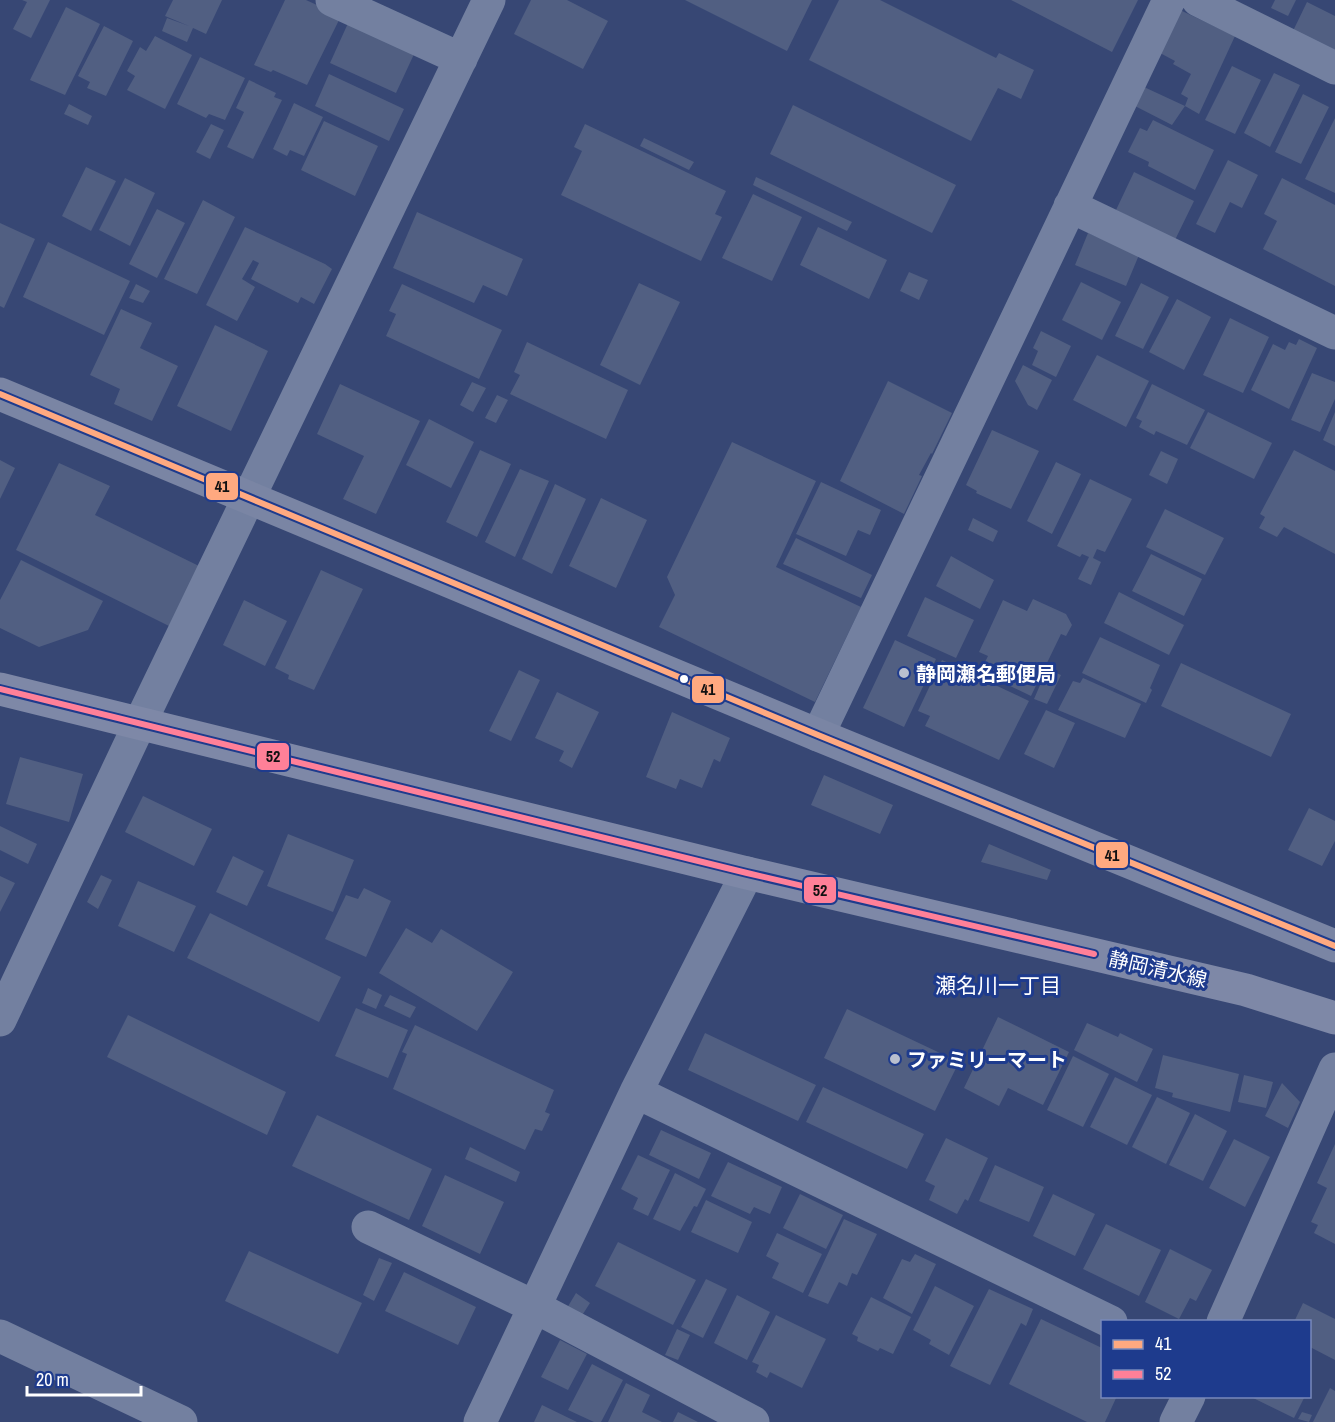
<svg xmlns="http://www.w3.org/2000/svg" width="1335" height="1422" font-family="'Archivo Narrow','Noto Sans JP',sans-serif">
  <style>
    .building { fill: #515f82 }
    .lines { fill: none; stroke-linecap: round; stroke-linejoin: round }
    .street { stroke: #7380a0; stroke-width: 33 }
    .secondary { stroke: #7a85a4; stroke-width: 33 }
    .primary { stroke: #7e88a7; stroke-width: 33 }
    .bus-1-casing { stroke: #1e3b8d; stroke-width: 10 }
    .bus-2-casing { stroke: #1e3b8d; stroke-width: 10 }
    .bus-1 { stroke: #ffa980; stroke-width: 6 }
    .bus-2 { stroke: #ff8098; stroke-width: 6 }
    .poi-dot { fill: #b9bfce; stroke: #1e3b8d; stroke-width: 2 }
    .bus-dot { fill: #fff; stroke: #1e3b8d; stroke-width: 2 }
    .labels { text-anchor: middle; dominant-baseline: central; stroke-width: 6; stroke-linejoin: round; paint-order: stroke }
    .poi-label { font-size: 20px; font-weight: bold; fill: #fff; stroke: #1e3b8d; text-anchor: start }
    .street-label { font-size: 20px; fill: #fff; stroke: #1e3b8d }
    .neighbourhood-label { font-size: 21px; fill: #fff; stroke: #1e3b8d }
    .line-badge { stroke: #1e3b8d; stroke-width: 2 }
    .pale-badge-label { font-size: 16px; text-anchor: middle; font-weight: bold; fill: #111 }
  </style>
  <rect width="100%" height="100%" fill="#374774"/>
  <path class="building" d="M22 0H50L31 38 13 29 27 2Z
    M173 0H222L206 34 193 28 187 42 162 31 167 18 189 26 165 16Z
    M285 0H306L341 16 307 85 273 70 271 72 254 65Z
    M531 0H567L608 21 583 69 514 34Z
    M685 0H812L787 51Z
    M839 0H880L996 58 999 53 1034 70 1021 99 998 88 971 141 809 60Z
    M1011 0H1138L1112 52Z
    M1275 0H1296L1288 16 1271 8Z
    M1307 2 1335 16V50L1293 31Z
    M66 7 100 24 65 95 30 80Z
    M1180 10 1235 36 1199 114 1185 106 1188 98 1181 94 1191 74 1173 64 1175 61 1160 53Z
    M349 21 415 52 396 93 330 63Z
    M104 26 133 41 106 96 87 88 90 82 78 76Z
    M155 36 192 55 165 109 127 90 135 76 127 71 140 47 146 51Z
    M200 57 245 78 225 120 209 114 206 118 177 104Z
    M1232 66 1261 80 1235 134 1205 120Z
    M1274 73 1300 85 1270 147 1244 133Z
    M329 74 404 109 389 141 315 106Z
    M249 80 276 93 274 97 282 100 253 159 227 147 244 112 236 108Z
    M1144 87 1185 106 1172 125 1135 106Z
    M1303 94 1329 107 1301 164 1275 152Z
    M294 103 323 117 304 156 290 150 287 156 273 149Z
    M69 104 92 116 88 125 64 114Z
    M793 105 956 185 932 233 770 154Z
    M1335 118V193L1305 179Z
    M1153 120 1214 150 1195 190 1148 166 1149 162 1128 152 1140 128 1147 131Z
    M324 121 378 146 355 196 301 170Z
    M211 124 224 130 210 159 196 152Z
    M585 124 726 191 715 214 722 217 701 261 561 195 582 151 574 147Z
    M644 138 694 162 689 170 640 146Z
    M1228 160 1258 175 1242 208 1230 202 1215 233 1196 224Z
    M86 167 116 181 91 231 62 216Z
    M1134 172 1194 201 1175 240 1116 210Z
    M756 177 852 222 847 231 753 185Z
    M125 178 155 193 130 246 99 230Z
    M1282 178 1335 205V286L1263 249 1277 221 1264 214Z
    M753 194 802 217 772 281 722 258Z
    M203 200 235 217 197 294 164 279Z
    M157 209 185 223 157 278 129 264Z
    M417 212 523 259 507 296 483 285 474 303 393 268Z
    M0 223 35 239 4 308 0 306Z
    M245 227 325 264 332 269 314 304 301 297 298 303 251 279 259 263 253 260 242 279 255 287 237 321 206 305Z
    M818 227 887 260 869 299 800 265Z
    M1088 233 1139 255 1126 286 1075 265Z
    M48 242 130 281 104 335 23 297Z
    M909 272 928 280 919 300 900 291Z
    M1081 282 1121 302 1102 340 1062 320Z
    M639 283 680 302 640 385 600 365Z
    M1141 283 1169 297 1143 349 1115 336Z
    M136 284 150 291 143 303 129 298Z
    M402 284 502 330 479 379 386 336 396 314 389 311Z
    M1177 299 1211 317 1184 370 1149 352Z
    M121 309 152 323 140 348 178 366 152 421 114 404 120 389 90 375Z
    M1230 318 1269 337 1243 393 1203 375Z
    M215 325 268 351 231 431 177 406Z
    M1041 331 1071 346 1056 377 1032 365 1038 351 1033 348Z
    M1299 339 1317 348 1289 409 1251 390 1273 344 1285 350 1289 342 1296 345Z
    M527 342 628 390 606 439 510 394 520 375 514 372Z
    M1097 355 1149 381 1126 427 1073 400Z
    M1023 365 1052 380 1037 410 1028 405 1015 381Z
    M1312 373 1335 382V399L1320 432 1291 420Z
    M888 381 952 413 932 454 931 453 919 475 922 476 904 514 840 481Z
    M472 382 486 388 473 412 460 405Z
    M340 384 420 421 376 514 343 499 364 456 317 434Z
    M1152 384 1205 410 1187 445 1156 431 1154 435 1139 427 1142 421 1136 418Z
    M497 395 508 400 496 423 485 418Z
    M1208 412 1272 443 1254 479 1190 448Z
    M1335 412V446L1323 440Z
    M429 419 474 442 451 488 406 465Z
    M992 430 1039 451 1011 509 976 493 977 491 966 485Z
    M732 442 816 481 776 567 861 607 815 702 659 627 675 595 667 577Z
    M480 450 511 464 477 537 446 522Z
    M1294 450 1335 471V554L1284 527 1277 537 1259 528 1265 517 1260 514Z
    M1161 451 1178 459 1167 484 1149 475Z
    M0 460 15 468 0 499Z
    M1056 462 1081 474 1052 534 1027 521Z
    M59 463 110 486 95 515 199 566 169 626 16 550Z
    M520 469 549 481 515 557 485 542Z
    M1090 479 1132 499 1105 552 1097 549 1093 558 1101 562 1091 585 1078 579 1089 557 1082 554 1080 557 1057 546Z
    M821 482 881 510 870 535 858 530 846 556 796 534Z
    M555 484 586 499 552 574 522 559Z
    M601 498 647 520 616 588 569 566Z
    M1165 509 1224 538 1205 575 1146 547Z
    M973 518 998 531 993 542 968 530Z
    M796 538 872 575 861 598 783 564Z
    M1151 554 1202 579 1184 616 1132 591Z
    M951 556 994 580 980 609 936 586Z
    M21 560 103 601 88 630 39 647 0 628V600Z
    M321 570 363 589 314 690 288 679 289 675 275 668Z
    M1119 592 1184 625 1169 655 1104 623Z
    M925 597 974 620 956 658 907 636Z
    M1033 599 1066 614 1072 625 1066 636 1061 634 1031 696 989 676 991 671 983 666 988 656 979 652 1003 600 1027 611Z
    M244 600 287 621 265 666 223 645Z
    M1100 637 1160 665 1150 688 1152 690 1146 703 1082 673Z
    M895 640 936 659 904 727 863 708Z
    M942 660 1029 701 999 760 925 726 930 716 918 711Z
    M1181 663 1291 714 1271 757 1161 706Z
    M1047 669 1061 675 1047 704 1034 699Z
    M519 670 540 680 511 741 489 731Z
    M1083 678 1141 704 1125 738 1058 710 1073 681 1080 683Z
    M557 692 599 712 572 768 559 761 564 751 535 738Z
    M1046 710 1075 723 1054 768 1024 754Z
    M672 712 730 738 720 762 714 759 702 788 680 779 676 789 646 777Z
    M20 757 83 774 69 822 6 804Z
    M824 775 893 805 880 834 811 805Z
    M143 796 212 829 194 866 125 832Z
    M1309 808 1335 821V841L1322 866 1288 850Z
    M0 826 37 844 28 864 0 850Z
    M288 834 354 860 333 912 267 886Z
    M989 844 1051 870 1047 880 981 862Z
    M233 856 264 871 247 906 216 892Z
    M101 875 112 880 98 909 87 902Z
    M0 876 15 883 0 912Z
    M138 881 196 906 174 952 118 926Z
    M364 888 391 901 366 957 325 939 346 895 358 899Z
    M210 913 341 977 319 1022 187 958Z
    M406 928 432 943 441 929 513 972 477 1031 379 973Z
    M368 988 382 995 376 1009 362 1003Z
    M390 995 416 1007 410 1018 384 1006Z
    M356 1008 408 1030 388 1078 335 1056Z
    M847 1009 959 1062 935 1111 824 1058Z
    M128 1015 286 1092 267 1135 107 1057Z
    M998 1017 1069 1052 1043 1105 1008 1088 999 1106 964 1088Z
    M1087 1023 1118 1037 1120 1033 1153 1049 1137 1082 1074 1050Z
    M415 1025 554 1090 545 1112 550 1114 542 1131 535 1129 525 1150 393 1089 407 1054 402 1052Z
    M705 1033 816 1085 798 1121 688 1070Z
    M1163 1055 1239 1074 1230 1112 1172 1097 1173 1093 1155 1088Z
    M1073 1056 1109 1074 1083 1127 1047 1110Z
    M1244 1075 1273 1082 1266 1108 1238 1102Z
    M1115 1077 1152 1095 1127 1145 1090 1127Z
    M1282 1083 1300 1102 1288 1128 1265 1116Z
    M823 1087 924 1134 907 1169 806 1122Z
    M1157 1097 1190 1113 1166 1164 1132 1147Z
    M1195 1114 1227 1131 1203 1181 1169 1165Z
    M317 1115 432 1169 409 1220 292 1166Z
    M661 1130 711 1153 699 1179 649 1155Z
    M946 1138 988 1158 968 1201 965 1199 957 1214 929 1200 935 1186 925 1181Z
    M1234 1139 1270 1157 1245 1207 1209 1188Z
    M1335 1144V1244L1314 1233 1318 1225 1311 1222 1327 1188 1317 1183Z
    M470 1147 520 1172 516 1182 465 1159Z
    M638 1155 670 1170 648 1216 633 1209 638 1198 621 1189Z
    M728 1162 782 1187 770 1214 754 1207 750 1214 711 1196Z
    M995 1165 1044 1187 1029 1222 979 1201Z
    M675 1173 706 1189 697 1207 694 1206 680 1231 653 1219Z
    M445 1175 504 1202 480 1254 422 1226Z
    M800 1194 843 1215 826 1249 783 1228Z
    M1053 1194 1095 1214 1075 1256 1033 1236Z
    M706 1200 752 1222 738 1253 691 1232Z
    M844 1219 877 1234 857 1275 852 1273 847 1286 839 1282 828 1304 808 1296Z
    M1106 1224 1161 1250 1139 1296 1083 1269Z
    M777 1233 822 1254 803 1293 772 1278 779 1263 766 1256Z
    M618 1242 696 1280 673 1325 595 1286Z
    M1170 1249 1212 1270 1196 1301 1190 1298 1179 1319 1145 1302Z
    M249 1251 362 1303 338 1354 225 1301Z
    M915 1254 936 1264 912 1314 883 1298 902 1259 910 1262Z
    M379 1258 392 1263 374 1301 363 1295Z
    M404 1272 476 1307 458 1345 385 1311Z
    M706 1279 727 1289 703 1338 681 1327Z
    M935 1286 974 1306 949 1355 929 1344 931 1340 913 1330Z
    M989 1289 1033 1309 1026 1326 1021 1323 990 1385 950 1366Z
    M576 1293 590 1303 581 1317 567 1308Z
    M737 1295 770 1312 747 1360 714 1343Z
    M871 1297 911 1317 893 1354 880 1348 878 1351 857 1341 858 1337 852 1334Z
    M1303 1303 1335 1319V1360L1310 1347V1322H1294Z
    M776 1315 826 1339 802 1388 770 1372 767 1378 756 1372 759 1365 752 1362Z
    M1041 1319 1102 1348V1396H1117L1105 1422H1087L1009 1384Z
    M677 1329 690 1335 678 1360 665 1355Z
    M560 1340 587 1354 568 1390 541 1377Z
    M592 1364 623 1380 601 1422H594L568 1410Z
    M626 1383 650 1395 642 1412 662 1422H608Z
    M1330 1388 1335 1391V1422H1313Z
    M1249 1396H1305L1294 1418Z
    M542 1405 577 1422H534Z
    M678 1412 698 1422H673Z
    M1302 1412 1312 1415 1309 1422 1298 1419Z"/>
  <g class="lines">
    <path class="street" d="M332 0 461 59
      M1198 0 1335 68
      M1070 206 1335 333
      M818 735 1169 0
      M0 1020 140 723 489 0
      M636 1092 1111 1322
      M368 1227 535 1307 753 1422
      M1223 1322 1335 1069
      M0 1336 181 1422
      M480 1422 636 1092 747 873
      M1176 1422 1189 1396"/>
    <path class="secondary" d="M0 394 818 735 1335 946"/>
    <path class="primary" d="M0 689 747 873 1246 990 1335 1018"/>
    <defs>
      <path id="bus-1" d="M0 394 818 735 1335 946"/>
      <path id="bus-2" d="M0 689 747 873 1094 954"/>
    </defs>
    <use href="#bus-1" class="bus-1-casing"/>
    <use href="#bus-2" class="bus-2-casing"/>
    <use href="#bus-1" class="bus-1"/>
    <use href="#bus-2" class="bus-2"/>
  </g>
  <g class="poi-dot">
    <circle cx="904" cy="673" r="6"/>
    <circle cx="895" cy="1059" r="6"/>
  </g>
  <circle class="bus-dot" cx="684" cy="679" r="5"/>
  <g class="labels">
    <g class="poi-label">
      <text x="916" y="673">静岡瀬名郵便局</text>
      <text x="907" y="1059">ファミリーマート</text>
    </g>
    <g class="street-label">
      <text transform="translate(1158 969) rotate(13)">静岡清水線</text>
    </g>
    <g class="neighbourhood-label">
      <text x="998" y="985">瀬名川一丁目</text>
    </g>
  </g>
  <g class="line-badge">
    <rect x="205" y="472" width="34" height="29" rx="6" fill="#ffa980"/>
    <rect x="691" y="675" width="34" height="29" rx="6" fill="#ffa980"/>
    <rect x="256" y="742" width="34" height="29" rx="6" fill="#ff8098"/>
    <rect x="1095" y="841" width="34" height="28" rx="6" fill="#ffa980"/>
    <rect x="803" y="876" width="34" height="28" rx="6" fill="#ff8098"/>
  </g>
  <g class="pale-badge-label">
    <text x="222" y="492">41</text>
    <text x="708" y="695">41</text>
    <text x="273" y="762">52</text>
    <text x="1112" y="861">41</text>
    <text x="820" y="896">52</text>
  </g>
  <rect x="1101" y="1320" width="210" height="78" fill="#1e3b8d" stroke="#7889bb" stroke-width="1.5"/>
  <rect x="1113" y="1340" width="30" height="9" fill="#ffa980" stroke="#7889bb" stroke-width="1.5"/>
  <text x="1155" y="1350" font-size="18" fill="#ffffff">41</text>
  <rect x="1113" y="1370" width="30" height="9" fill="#ff8098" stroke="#7889bb" stroke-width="1.5"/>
  <text x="1155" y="1380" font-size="18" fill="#ffffff">52</text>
  <path d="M27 1386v9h114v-9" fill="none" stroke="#ffffff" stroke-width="3"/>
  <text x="36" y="1386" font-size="18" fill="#ffffff" stroke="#1e3b8d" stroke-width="4.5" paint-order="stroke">20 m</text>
</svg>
